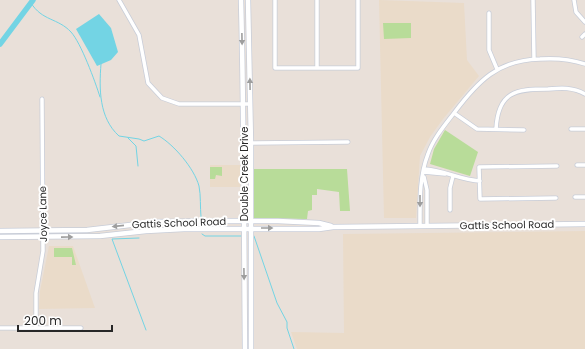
<svg xmlns="http://www.w3.org/2000/svg" width="585" height="349" font-family="Poppins,sans-serif">
  <style>
    .education { fill: #eadbc9 }
    .green { fill: #b8dc99 }
    .water { fill: #73d4e4 }
    .lines { fill: none; stroke-linecap: round; stroke-linejoin: round }
    .stream { stroke: #73d4e4; stroke-width: 1 }
    .river { stroke: #73d4e4; stroke-width: 5.5 }
    .street-casing { stroke: #c8cdd8; stroke-width: 5 }
    .secondary-casing { stroke: #c8cdd8; stroke-width: 6 }
    .street { stroke: #fff; stroke-width: 3.5 }
    .secondary { stroke: #fff; stroke-width: 4.5 }
    .oneway { fill: #9e9e9e }
    .labels { text-anchor: middle; dominant-baseline: central; stroke-width: 4; stroke-linejoin: round; paint-order: stroke }
    .street-label { font-size: 10px; fill: #272727; stroke: #fff }
  </style>
  <rect width="100%" height="100%" fill="#e9e0d9"/>
  <path class="education" d="M379 0 464 3 467 60 479 76 443 119 430 137 420 156 416 218H384Z
    M210 165H240V187H210Z
    M585 231V349H297L291 332 344 333 343 234Z
    M49 246H73L95 308 39 309 40 291Z"/>
  <path class="green" d="M383 23H411V38L384 39Z
    M445 130 478 152 470 176 430 164 434 149Z
    M210 167H222V176L216 175 215 179H210Z
    M254 169H347L350 211H340L339 192 317 189V195H312V210L308 211 307 219 254 218Z
    M54 248H72L76 265H72V257H54Z"/>
  <path class="water" d="M99 14 111 28 118 52 111 60 97 66 76 29Z"/>
  <g class="lines">
    <path class="stream" d="M31 3C42 21 58 18 71 32 81 43 95 81 100 97
      M101 64C99 89 99 118 119 136L139 139 144 141 159 136C174 145 194 168 199 186 201 196 200 207 201 217
      M128 138 136 146 138 166
      M202 234 205 236H241
      M254 236 277 303 287 322V328L294 349
      M139 238 112 239 146 330"/>
    <path class="river" d="M0 44 33 0"/>
    <defs>
      <path id="street" d="M119 0 139 35 148 83 162 98 179 104H250
        M275 0V68H358V0
        M317 0V68
        M533 0 534 59
        M574 0 576 12 585 22
        M489 13V50L497 69
        M582 37 585 34
        M454 113 477 129 524 130
        M496 129C498 92 515 89 548 89 561 88 573 87 585 94
        M571 129H585
        M245 143 348 142
        M577 165H585
        M424 169C444 170 460 180 480 181
        M424 172 445 174
        M424 177 427 190V226
        M575 197H585
        M556 198 480 199 479 167 557 166
        M450 210V188L453 176
        M420 226C420 202 419 177 428 154 433 139 444 126 454 113 478 81 498 60 540 59 555 58 570 59 585 64
        M0 328H81
        M36 328V293L43 251 42 99"/>
      <path id="secondary" d="M241 0C244 116 244 233 245 349
        M248 0 251 143V349
        M0 231 87 230 156 222 211 221H278L319 223 331 226
        M0 237 100 236 146 231 184 229H319L333 227 585 224"/>
    </defs>
    <use href="#street" class="street-casing"/>
    <use href="#secondary" class="secondary-casing"/>
    <use href="#street" class="street"/>
    <use href="#secondary" class="secondary"/>
  </g>
  <defs><path id="oneway-solid" d="M-6-.8H1V-3.2L6.5 0L1 3.2V.8H-6Z"/></defs>
  <g class="oneway">
    <use href="#oneway-solid" transform="translate(242 39) rotate(89)"/>
    <use href="#oneway-solid" transform="translate(250 84) rotate(-91)"/>
    <use href="#oneway-solid" transform="translate(420 201) rotate(90)"/>
    <use href="#oneway-solid" transform="translate(118 226) rotate(174)"/>
    <use href="#oneway-solid" transform="translate(267 228)"/>
    <use href="#oneway-solid" transform="translate(67 237) rotate(-1)"/>
    <use href="#oneway-solid" transform="translate(244 274) rotate(89)"/>
  </g>
  <g class="labels">
    <g class="street-label">
      <text transform="translate(244 174) rotate(-90)">Double Creek Drive</text>
      <text transform="translate(43 214) rotate(-91)">Joyce Lane</text>
      <text transform="translate(179 223) rotate(-2)">Gattis School Road</text>
      <text transform="translate(507 225) rotate(-1)">Gattis School Road</text>
    </g>
  </g>
  <path d="M18 325v6h94v-6" fill="none" stroke="#272727" stroke-width="2"/>
  <text x="24" y="325" font-size="12" fill="#272727" stroke="#ffffff" stroke-width="3" paint-order="stroke">200 m</text>
</svg>
